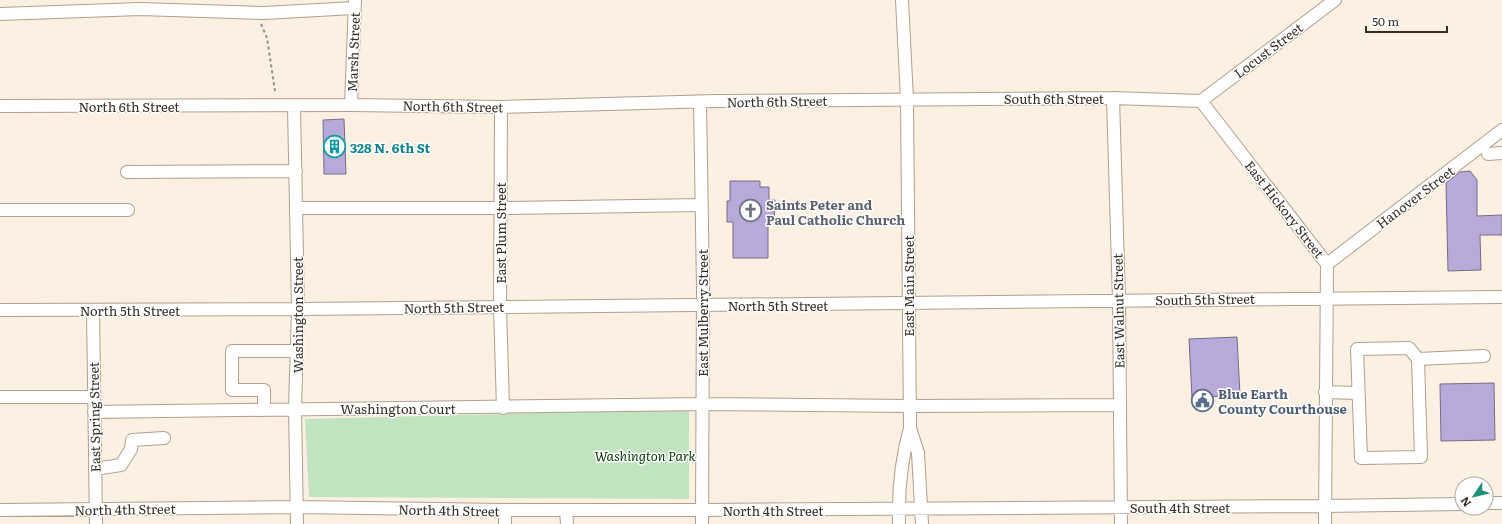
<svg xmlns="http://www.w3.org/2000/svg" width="1502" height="524" font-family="Literata,serif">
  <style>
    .green { fill: #c1e3c0 }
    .building { fill: #b9a9da; stroke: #756d84 }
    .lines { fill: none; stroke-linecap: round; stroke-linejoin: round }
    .minor-casing { stroke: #b29f8b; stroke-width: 14 }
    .path { stroke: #958c81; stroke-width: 2; stroke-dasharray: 3 3; stroke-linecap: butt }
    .minor { stroke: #fff; stroke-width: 12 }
    .labels { text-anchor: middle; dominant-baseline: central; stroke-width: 3; stroke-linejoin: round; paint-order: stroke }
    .street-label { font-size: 13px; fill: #352e25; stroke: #fff }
    .culture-label { font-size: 13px; font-weight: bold; fill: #0d838f; stroke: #fff; text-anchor: start }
    .worship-label { font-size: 13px; font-weight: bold; fill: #5b616d; stroke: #fff; text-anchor: start }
    .service-label { font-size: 13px; font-weight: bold; fill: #4e5e75; stroke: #fff; text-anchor: start }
    .park-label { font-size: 13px; font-style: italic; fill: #023d07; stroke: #fff }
  </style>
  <rect width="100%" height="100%" fill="#fcf0e3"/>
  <path class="green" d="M689 409V499L309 497 305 419Z"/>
  <path class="building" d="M344 119 346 174H324L323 120Z
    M1470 171 1477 180V216L1502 215V235H1480L1481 270 1448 271 1446 183 1460 172Z
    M730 181H760V187H769V200H775L774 222H768V258H733V222H727V201H730Z
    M1237 337 1240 395 1192 398 1189 339Z
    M1494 383 1495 440 1441 441 1440 384Z"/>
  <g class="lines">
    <defs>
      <path id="minor" d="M0 14 140 9 264 13 354 8
        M1113 98 1119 300 1121 524
        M1201 101 1327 264 1325 524
        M1201 101 1335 0
        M700 102 703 288 702 524
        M351 105 355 1
        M0 106 351 105 501 107 716 101 1113 98 1201 101
        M294 106 298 309 295 408 297 524
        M501 107 500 307 503 408
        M1488 154 1502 153
        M127 172 296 171
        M296 208H500L701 205
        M0 210H128
        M1327 264 1502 130
        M0 310 298 309 1502 297
        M93 310 96 524
        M1409 348 1418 359 1421 457 1361 458 1357 349Z
        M1418 359 1484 356
        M1325 392 1358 393
        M0 397H94
        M264 409V390H232V351H297
        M94 412 703 404 909 406 1120 405
        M910 428 918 453 922 524
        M95 469 121 465 131 449 132 440 164 438
        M1486 503H1502
        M0 510 297 507 505 510H702L1324 506 1462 504
        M505 510V524
        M566 510 567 524
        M899 524C898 491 901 460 910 428L907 99 902 0"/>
    </defs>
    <use href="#minor" class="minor-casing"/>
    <path class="path" d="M261 24 267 38 275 91"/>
    <use href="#minor" class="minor"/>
  </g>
  <defs>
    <symbol id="building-ring" viewBox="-11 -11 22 22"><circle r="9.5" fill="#fff" stroke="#0f9aa8" stroke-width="1.5"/><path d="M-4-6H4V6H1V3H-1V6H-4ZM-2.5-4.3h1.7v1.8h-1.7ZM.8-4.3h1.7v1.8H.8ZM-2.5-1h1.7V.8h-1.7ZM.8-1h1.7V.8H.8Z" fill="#0f9aa8"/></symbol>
    <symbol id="church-ring" viewBox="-11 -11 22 22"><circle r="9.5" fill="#fff" stroke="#6b7280" stroke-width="1.5"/><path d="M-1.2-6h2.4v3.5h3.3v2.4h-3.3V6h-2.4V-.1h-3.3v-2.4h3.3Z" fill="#6b7280"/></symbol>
    <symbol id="civic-ring" viewBox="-11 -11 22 22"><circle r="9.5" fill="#fff" stroke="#5c6f8a" stroke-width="1.5"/><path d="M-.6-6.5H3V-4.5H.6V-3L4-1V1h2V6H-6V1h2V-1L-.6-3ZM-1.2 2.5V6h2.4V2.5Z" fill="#5c6f8a"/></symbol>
  </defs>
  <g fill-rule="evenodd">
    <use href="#building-ring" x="322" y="134" width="25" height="25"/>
    <use href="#church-ring" x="738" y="198" width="25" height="25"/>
    <use href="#civic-ring" x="1190" y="388" width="25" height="25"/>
  </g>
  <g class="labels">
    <g class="street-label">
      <text transform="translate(1268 50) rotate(-37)">Locust Street</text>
      <text transform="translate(353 52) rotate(-88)">Marsh Street</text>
      <text x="1054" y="98">South 6th Street</text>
      <text transform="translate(777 101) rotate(-1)">North 6th Street</text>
      <text x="129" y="106">North 6th Street</text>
      <text transform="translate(453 106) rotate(1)">North 6th Street</text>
      <text transform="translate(1415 197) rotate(-37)">Hanover Street</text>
      <text transform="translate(1285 209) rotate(52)">East Hickory Street</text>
      <text transform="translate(500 233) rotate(-90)">East Plum Street</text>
      <text transform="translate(908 286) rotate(-90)">East Main Street</text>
      <text transform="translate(1205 299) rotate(-1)">South 5th Street</text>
      <text x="778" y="305">North 5th Street</text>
      <text transform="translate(454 307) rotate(-1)">North 5th Street</text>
      <text x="130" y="310">North 5th Street</text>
      <text transform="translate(1118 311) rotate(-91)">East Walnut Street</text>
      <text transform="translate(702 313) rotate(-90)">East Mulberry Street</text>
      <text transform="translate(297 315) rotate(-90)">Washington Street</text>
      <text x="398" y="408">Washington Court</text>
      <text transform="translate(94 417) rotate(-91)">East Spring Street</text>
      <text x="1180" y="507">South 4th Street</text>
      <text transform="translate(125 509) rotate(-1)">North 4th Street</text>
      <text transform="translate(449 510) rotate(1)">North 4th Street</text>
      <text x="773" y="510">North 4th Street</text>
    </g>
    <g class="culture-label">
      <text x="350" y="147">328 N. 6th St</text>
    </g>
    <g class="worship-label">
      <text x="766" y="204">Saints Peter and<tspan x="766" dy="15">Paul Catholic Church</tspan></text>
    </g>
    <g class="service-label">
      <text x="1218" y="393">Blue Earth<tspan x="1218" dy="15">County Courthouse</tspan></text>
    </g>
    <g class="park-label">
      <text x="645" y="455">Washington Park</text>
    </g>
  </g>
  <g transform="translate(1474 496) rotate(235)"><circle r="19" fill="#ffffff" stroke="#aeaba8"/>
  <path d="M0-3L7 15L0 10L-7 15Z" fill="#1c9175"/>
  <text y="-6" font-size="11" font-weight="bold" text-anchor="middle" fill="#352e25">N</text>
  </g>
  <path d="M1366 26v6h81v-6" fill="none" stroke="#352e25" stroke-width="2"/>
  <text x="1372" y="26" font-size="12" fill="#352e25" stroke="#ffffff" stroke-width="3" paint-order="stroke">50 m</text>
</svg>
